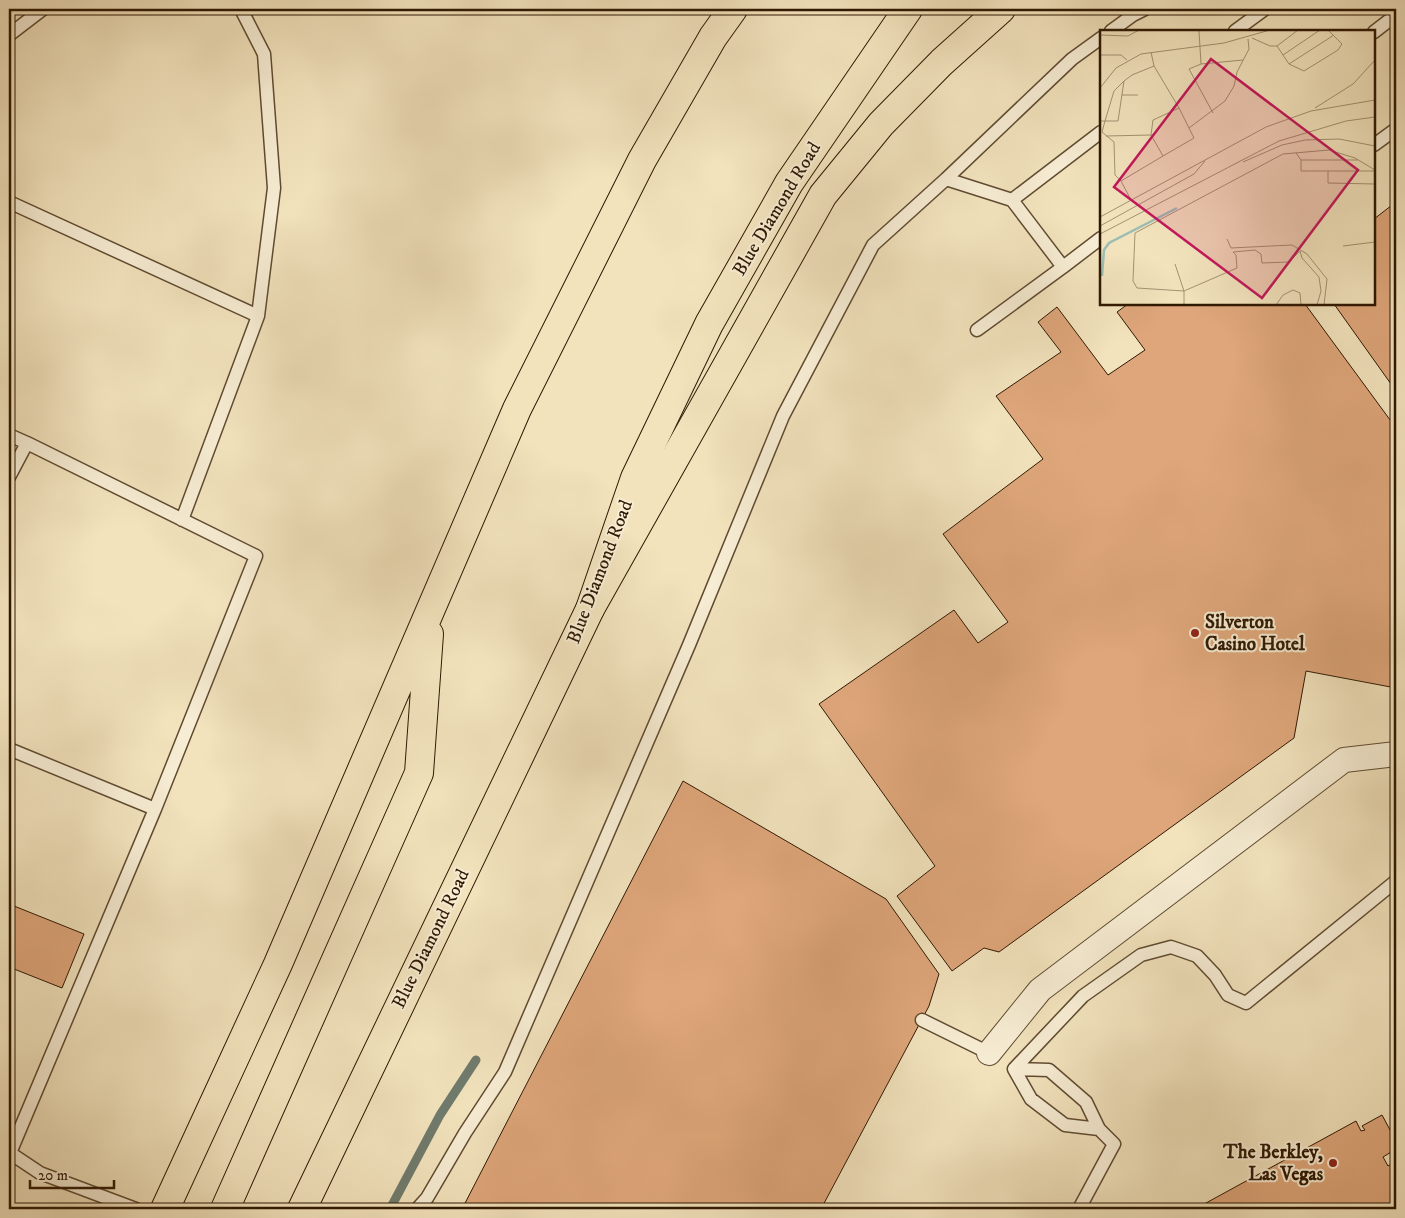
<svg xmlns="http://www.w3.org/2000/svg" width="1405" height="1218" font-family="'IM FELL DW Pica',serif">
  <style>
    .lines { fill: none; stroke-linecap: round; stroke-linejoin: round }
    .stream { stroke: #707b6d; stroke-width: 9 }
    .building { fill: #dea67a; stroke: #2f1802 }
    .service-casing { stroke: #604b31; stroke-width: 15 }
    .minor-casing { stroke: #604b31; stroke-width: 26 }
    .trunk-casing { stroke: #2f1802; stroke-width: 30 }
    .motorway-casing { stroke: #2f1802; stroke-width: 30 }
    .service { stroke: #f7edd4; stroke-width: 12 }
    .minor { stroke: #f7edd4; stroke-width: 24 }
    .trunk { stroke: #f2e3bd; stroke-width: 28 }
    .motorway { stroke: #f2e3bd; stroke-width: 28 }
    .poi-dot { fill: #8f2418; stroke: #f7edd4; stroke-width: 2 }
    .labels { text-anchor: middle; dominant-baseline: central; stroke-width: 4; stroke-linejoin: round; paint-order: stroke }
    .street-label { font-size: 19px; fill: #2f1802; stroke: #f7edd4 }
    .poi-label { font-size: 19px; font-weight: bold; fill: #2f1802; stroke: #f7edd4; text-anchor: start }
    .inset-river { fill: none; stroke: #9cbdb5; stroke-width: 2.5 }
    .inset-road { fill: none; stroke: #a49272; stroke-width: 1 }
    .view { fill: #c2185b; fill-opacity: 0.15; stroke: #c2185b; stroke-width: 2.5 }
    .inset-edge { fill: none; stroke: #2f1802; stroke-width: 2.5 }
  </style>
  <rect width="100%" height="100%" fill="#f2e3bd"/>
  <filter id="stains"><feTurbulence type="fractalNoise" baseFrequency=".004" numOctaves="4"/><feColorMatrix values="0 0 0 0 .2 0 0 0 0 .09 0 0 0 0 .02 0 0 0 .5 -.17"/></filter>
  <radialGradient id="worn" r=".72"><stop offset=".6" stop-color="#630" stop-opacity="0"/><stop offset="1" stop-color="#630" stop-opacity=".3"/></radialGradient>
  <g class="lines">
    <path class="stream" d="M390 1209 440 1115 476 1060"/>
  </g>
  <path class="building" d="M1396 202V391L1334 304H1374V219Z
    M1128 304H1305L1396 428V688L1306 671 1294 738 999 952 984 948 952 971 897 896 935 866 819 704 954 610 978 643 1008 622 943 534 1043 459 996 396 1061 352 1038 322 1057 307 1108 375 1145 350 1117 312Z
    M683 781 886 899 939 974 929 1006 821 1209H462Z
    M9 904 84 934 62 988 9 967Z
    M1382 1115 1396 1141V1149L1383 1157 1388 1166 1396 1161V1208L1394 1209H1195L1356 1121 1361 1131 1365 1130 1362 1126Z"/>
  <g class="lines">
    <defs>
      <path id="service" d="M1111 31 1133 15 1145 9
        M1235 31 1265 9
        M1374 32 1396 15
        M9 35 43 9
        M1374 145 1396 129
        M946 179 1012 200 1101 132
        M1012 200 1063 267 1101 238
        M9 202 258 316
        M977 330 1063 267
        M9 435 27 443 9 477
        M27 443 256 556 155 809
        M182 520 258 316 274 188 264 54 241 9
        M9 749 155 809 10 1153 9 1152
        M922 1020 989 1053
        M1014 1069 1083 996 1141 955 1171 947 1197 956 1215 975 1228 995 1246 1003 1396 881
        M1014 1069 1049 1070 1086 1102 1099 1129 1114 1144 1079 1209
        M1014 1069 1031 1099 1065 1125 1099 1129
        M10 1153 40 1173 136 1209
        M417 1209 427 1198 465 1133 505 1072 689 645 783 416 873 245 946 179 1072 59 1101 38"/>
      <path id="minor" d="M989 1053 1040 990 1344 760 1396 754"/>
      <path id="trunk" d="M165 1209 278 964 517 409 642 160 713 37 733 9
        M225 1209 419 773 429 634
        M302 1209 590 609 635 478 709 324 789 183 908 9"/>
      <path id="motorway" d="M590 609 823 195 881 124 942 62 1001 9"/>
    </defs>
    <use href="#service" class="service-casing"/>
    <use href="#minor" class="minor-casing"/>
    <use href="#trunk" class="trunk-casing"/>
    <use href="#motorway" class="motorway-casing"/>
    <use href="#service" class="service"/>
    <use href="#minor" class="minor"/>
    <use href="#trunk" class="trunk"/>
    <use href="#motorway" class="motorway"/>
  </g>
  <g class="poi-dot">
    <circle cx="1195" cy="633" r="5"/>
    <circle cx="1333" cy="1163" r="5"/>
  </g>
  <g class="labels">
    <g class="street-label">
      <text transform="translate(777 209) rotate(-59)">Blue Diamond Road</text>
      <text transform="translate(600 572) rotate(-69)">Blue Diamond Road</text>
      <text transform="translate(431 939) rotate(-64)">Blue Diamond Road</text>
    </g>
    <g class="poi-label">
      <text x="1205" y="622">Silverton<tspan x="1205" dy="22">Casino Hotel</tspan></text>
      <text x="1323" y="1152" text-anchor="end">The Berkley,<tspan x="1323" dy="22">Las Vegas</tspan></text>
    </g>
  </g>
  <g transform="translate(1100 30)">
    <rect width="275" height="275" fill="#f2e3bd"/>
    <path class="inset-river" d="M2 246 4 220 9 213 77 178"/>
    <path class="inset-road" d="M91 0H132M99 1 101 34 143 30M0 5 28 6 39 0M152 8 170 16H177L198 0M177 16 189 34 204 41 238 20 242 14 228 0M0 25H21L27 30M183 25 220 0M101 34 89 39 113 83M189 34 234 5M24 51 18 91H5L14 61 24 51 32 45 54 36 51 22M0 58 16 38 41 24 124 13 170 0M22 65H38M215 78 253 54 275 30M0 91H5L2 102 14 112 15 145 21 151 63 126 51 105 53 90 79 78 54 36M89 98 125 71 134 56 137 42 149 19 148 9M6 106 51 105M196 123 201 130H258M63 126 94 108 79 78M201 130V141H275M143 132 182 115 205 110 239 109 275 116M228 141V153L275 154M21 151 31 170M0 187 166 97 211 81 275 70M0 196 94 144 105 131M0 204 179 111 246 91 275 87M127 209 131 218 192 215 207 224 227 249 224 275M243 216 275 212M200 221 202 228 219 247 221 261 217 275M133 222 155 220 161 224 162 233 189 232 200 221M75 234 84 261 37 258 33 251 35 203 183 124 229 120 255 128 275 140M84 275V261L137 238 136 225 133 222M176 275 183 265 193 260 200 263 201 275"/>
    <path class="view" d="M111 29 258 140 162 268 14 157Z"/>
    <rect width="275" height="275" class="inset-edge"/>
  </g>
  <rect width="1405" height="1218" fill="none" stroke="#f2e3bd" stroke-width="30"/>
  <rect x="10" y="10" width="1385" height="1198" fill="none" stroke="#2f1802" stroke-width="2.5"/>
  <rect x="15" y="15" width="1375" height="1188" fill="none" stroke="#2f1802"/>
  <path d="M30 1180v8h84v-8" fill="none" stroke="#2f1802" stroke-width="2.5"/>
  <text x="38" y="1180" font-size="15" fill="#2f1802" stroke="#f7edd4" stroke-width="4" paint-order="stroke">20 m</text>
  <rect width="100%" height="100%" filter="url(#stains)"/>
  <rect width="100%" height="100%" fill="url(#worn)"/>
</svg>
